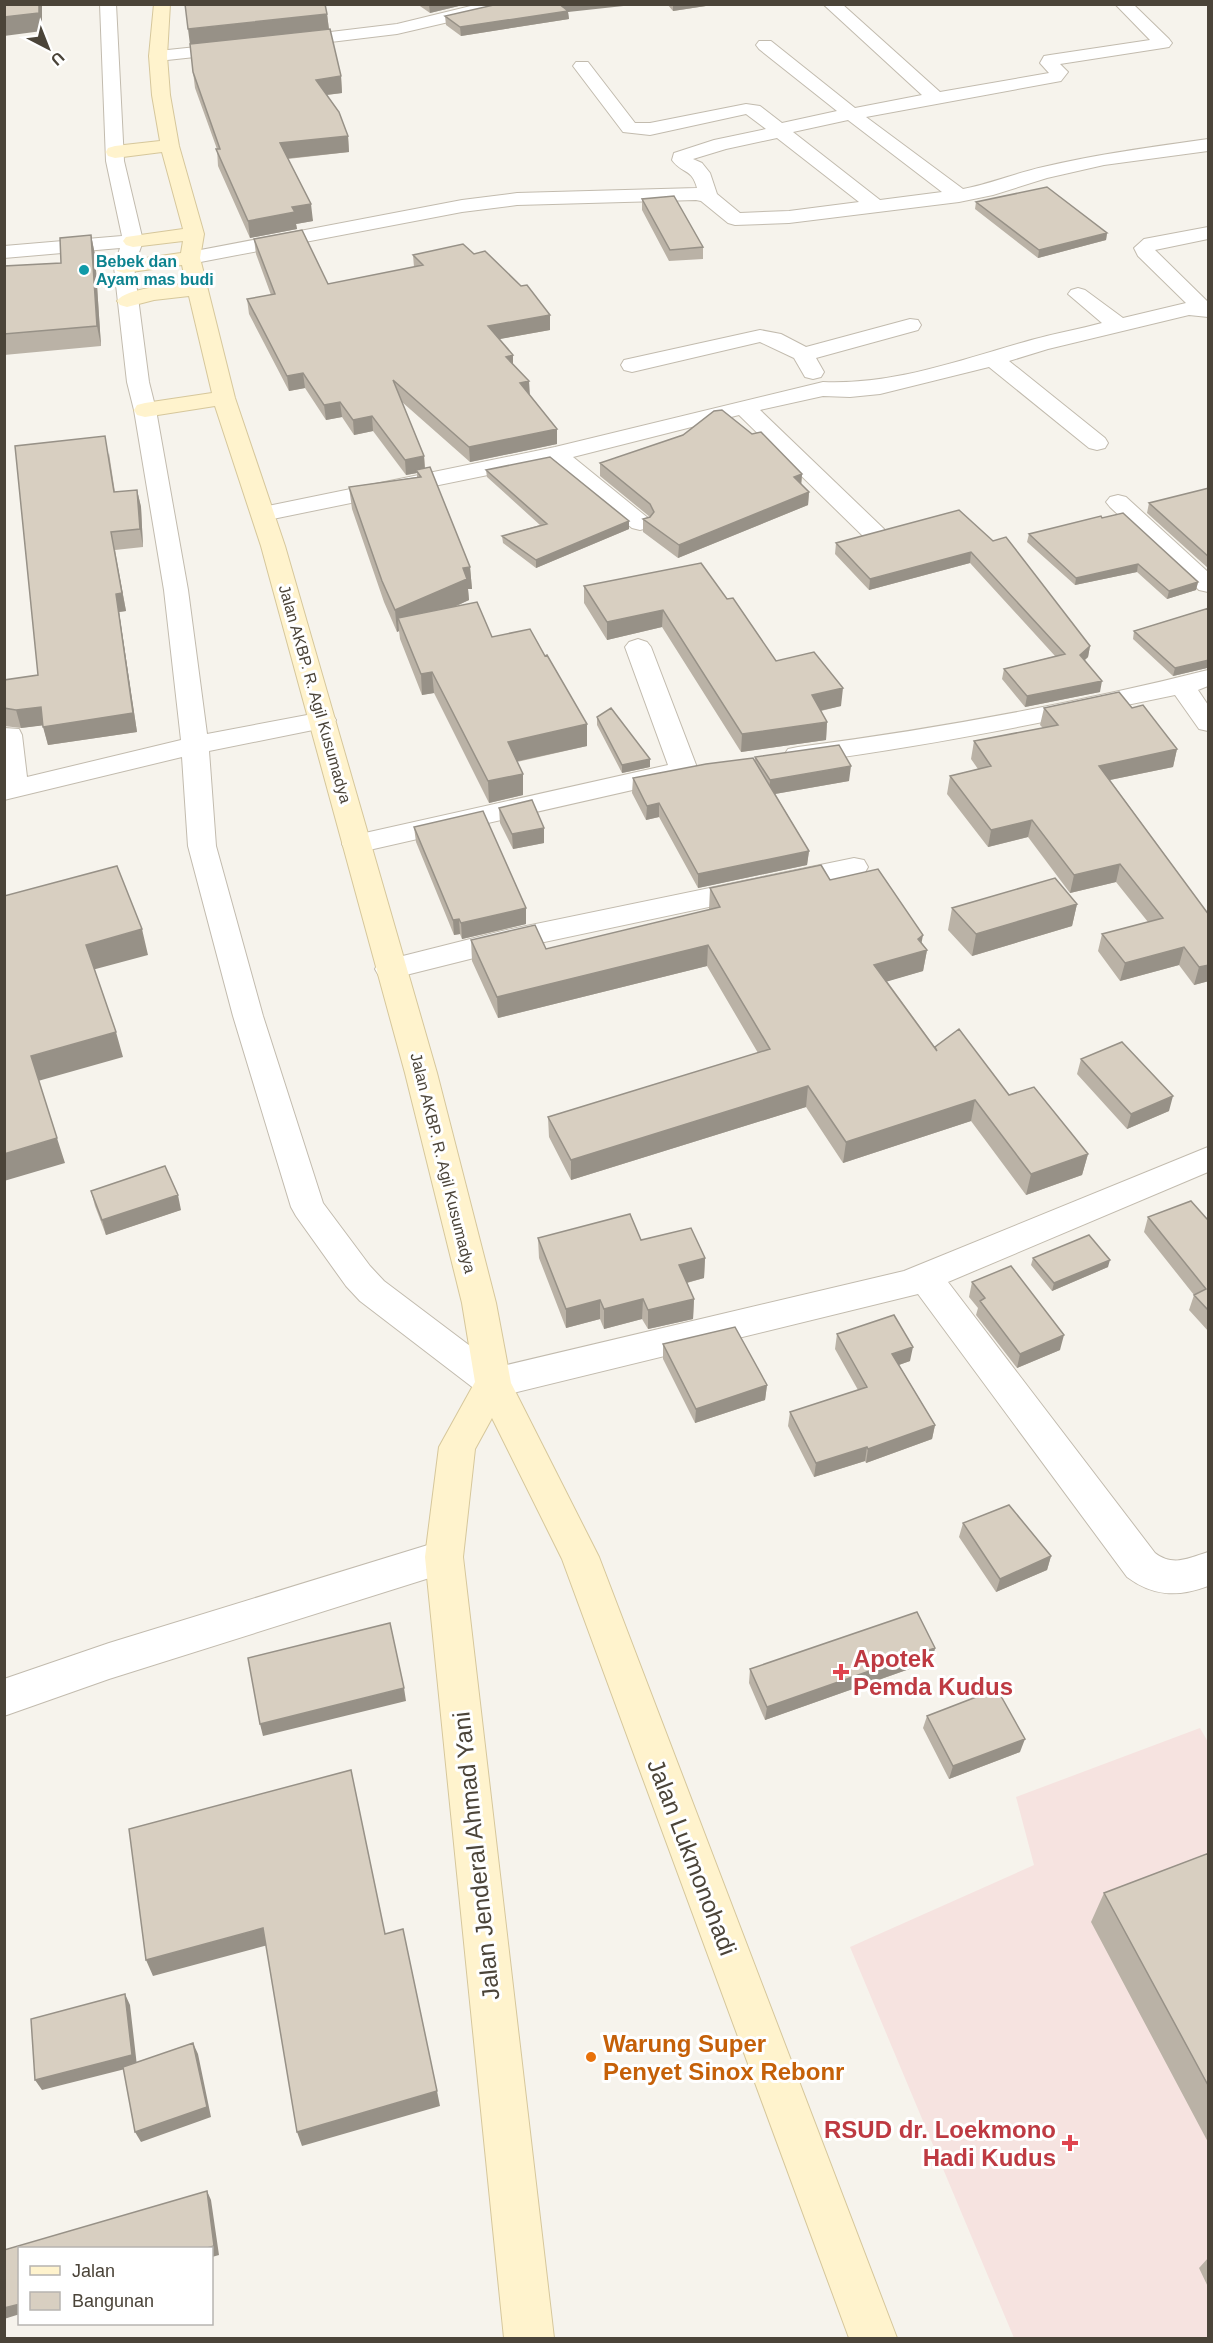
<svg xmlns="http://www.w3.org/2000/svg" width="1213" height="2343" font-family="Helvetica,sans-serif">
  <style>
    .medical { fill: #f6e3e0 }
    .lines { fill: none; stroke-linecap: round; stroke-linejoin: round }
    .street-casing { stroke: #c2bbae; stroke-width: 2 }
    .secondary-casing { stroke: #d6c79b; stroke-width: 2 }
    .street { fill: #fff; fill-rule: evenodd }
    .secondary { fill: #fff3cd; fill-rule: evenodd }
    .wall { fill: #bab2a6 }
    .shaded-wall { fill: #979187 }
    .building { fill: #d8cfc1; stroke: #979187; stroke-width: 1.5 }
    .culture-dot { fill: #0f9aa8; stroke: #fff; stroke-width: 2 }
    .health-dot { fill: #e0444e; stroke: #fff; stroke-width: 2 }
    .food-dot { fill: #e8710a; stroke: #fff; stroke-width: 2 }
    .labels { text-anchor: middle; dominant-baseline: central; stroke-width: 6; stroke-linejoin: round; paint-order: stroke }
    .far-culture-label { font-size: 16px; font-weight: bold; fill: #0d838f; stroke: #fff; text-anchor: start }
    .far-street-label { font-size: 16px; fill: #4b4439; stroke: #fff }
    .near-health-label { font-size: 24px; font-weight: bold; fill: #be3a42; stroke: #fff; text-anchor: start }
    .near-street-label { font-size: 24px; fill: #4b4439; stroke: #fff }
    .near-food-label { font-size: 24px; font-weight: bold; fill: #c56008; stroke: #fff; text-anchor: start }
  </style>
  <rect width="100%" height="100%" fill="#f6f3ec"/>
  <path class="medical" d="M1200 1728 1208 1742V2338H1014L850 1947 1034 1865 1016 1797Z"/>
  <g class="lines">
    <defs>
      <path id="street" d="M100 4H116L124 161 143 241 134 267 149 382 156 410 188 590 207 734 323 712 332 714 336 720 332 726 323 728 209 751 216 846 263 1016 323 1203 370 1266 384 1281 498 1367 904 1271 1208 1147V1172L948 1282 1155 1553C1173 1567 1189 1558 1208 1552V1586C1178 1597 1154 1597 1127 1577L918 1294 493 1398 480 1393 360 1301 346 1286 296 1216 291 1207 233 1016 188 846 182 757 4 800V728L19 729 22 735 27 777 181 740 164 590 134 410 127 382 114 267 120 248 4 258V246L122 236 106 161Z
        M479 4H511L509 8 397 34 289 47 283 46 280 42 283 38 289 37 397 24Z
        M823 4H842L940 92 1049 73 1040 63 1044 56 1050 55 1150 40 1115 4H1133L1169 39 1172 43 1169 47 1163 48 1060 64 1068 72 1061 81 866 117 963 189C990 184 1016 173 1043 167 1098 154 1152 147 1208 139V151L1104 165 1047 178 993 195 959 202 789 223 735 225 728 223 701 201 696 200 517 205 462 212 190 264 183 262 180 258 183 254 190 252 462 200 517 193 697 188C692 168 682 174 672 160L674 153 714 140 766 129 746 114 650 135 623 132 573 66 576 62H588L635 123H650L746 104 760 106 782 123 837 111 759 49 756 45 759 41H771L855 108 922 95ZM848 120 942 192 880 200 793 132ZM777 138 859 202 789 211 740 213 717 194 710 173 702 163 693 159 726 149Z
        M235 43 241 44 244 48 241 52 158 61 152 60 149 56 152 52 158 51Z
        M1208 227V239L1155 250 1208 302V317L1189 315 1048 349 1009 361 1105 438 1108 443 1105 448 1097 450 1089 448 989 367 880 394 850 397 823 396 760 410 884 529 887 534 884 539 875 541 866 539 739 415 573 457 648 518 652 523 648 528 640 530 632 528 551 462 263 521 255 519 251 514 255 509 263 507 555 447 823 382C897 385 965 358 1035 339 1057 333 1080 329 1102 323L1068 294 1071 290 1078 288 1085 290 1123 318 1186 303 1138 256 1134 248 1144 239Z
        M910 319 918 320 921 325 918 330 816 358 824 372 821 377 813 379 805 377 794 358 760 342 632 372 624 370 621 365 624 360 760 330 781 334 806 347Z
        M1118 495 1126 497 1208 572V592L1199 590 1110 507 1106 502 1110 497Z
        M638 639 647 642 651 647 698 770 694 776 356 853 346 851 342 844 346 837 356 835 668 765 625 647 629 642Z
        M1208 670V686L1198 690 1208 705V731L1199 729 1175 695C1050 721 925 747 798 763L788 761 784 755 788 749 798 747C936 729 1073 704 1208 670Z
        M854 858 864 860 868 867 864 874 502 951 390 979 379 976 375 969 379 962 502 931Z
        M444 1540 458 1545 463 1557 458 1569 109 1679 4 1716V1679L109 1643Z"/>
      <path id="secondary" d="M154 4H170L167 56 170 95 179 146 204 234 200 258 235 398 285 546 437 1073 496 1303 511 1383 599 1557 897 2338H849L562 1559 492 1418 475 1449 463 1557 554 2338H504L425 1557 439 1447 475 1382 462 1303 405 1073 261 546 215 406 145 417 137 415 134 410 137 405 145 403 212 393 189 296 154 300 127 307 120 305 117 301C126 288 170 285 186 284L182 265 124 273 117 271 114 267 117 263 124 261 181 253 183 241 133 247 126 245 123 241 126 237 183 229 162 152 115 158 108 156 106 152 108 148 115 146 160 141 152 95 149 56Z"/>
    </defs>
    <use href="#street" class="street-casing"/>
    <use href="#secondary" class="secondary-casing"/>
    <use href="#street" class="street"/>
    <use href="#secondary" class="secondary"/>
  </g>
  <path class="wall" d="M417 4H467L430 13Z
    M667 4H719L673 11Z
    M568 12 569 19 461 36 446 25 445 16Z
    M327 14 329 29 341 76 342 93 327 95 348 136 349 152 288 159 313 221 296 224 297 229 250 238 218 166 217 149 195 88 193 72Z
    M642 199 703 247V259L669 261 642 210Z
    M976 202 1107 233 1106 240 1038 258 975 209Z
    M91 235 95 255 101 346 4 355V266L61 263Z
    M254 239 328 284 414 267 413 255 474 254 550 315V330L499 339 513 355V364L530 395 557 429V444L470 462 402 402 424 456 425 469 470 567 472 589H468L469 600 454 607 492 637 587 746 517 762 523 774V795L489 803 434 693 422 695 400 639 399 631 397 632 384 602 352 509 349 487 417 477V473L406 475 373 431 354 435 342 417 326 420 305 388 289 391 249 314 247 299 271 295 256 254Z
    M109 453 115 492 137 490 141 507 143 547 115 550 126 611 119 612 137 732 48 745 43 725 21 728 4 726V680L38 675Z
    M600 463 802 474 801 484 809 492 808 505 678 558 643 532V519L650 517 600 476Z
    M486 470 629 521V529L536 568 503 543 502 536 540 525 487 477Z
    M1209 488V569L1147 513 1149 503Z
    M959 510 1090 646 1088 657 1085 660 1100 692 1025 707 1002 679 1004 669 1055 656 970 563 869 590 835 554 836 543Z
    M1102 518 1198 582 1196 590 1167 599 1137 572 1075 585 1027 542 1029 534Z
    M584 586 727 599 776 661 841 706 821 711 827 722 826 740 741 752 662 627 607 640 584 603Z
    M1209 608V670L1207 668 1173 676 1133 639 1134 631Z
    M1044 708H1132L1177 749 1173 767 1110 780 1209 915V981L1194 985 1179 965 1120 981 1098 951 1102 934 1148 922 1116 882 1070 893 1028 837 988 847 947 794 950 776 978 769 971 759 974 741 1043 728 1040 725Z
    M597 717 650 767 622 773 597 725Z
    M755 757 849 781 775 794 809 851 807 865 698 888 659 817 646 820 632 793 633 778 755 760Z
    M499 808 544 843 513 849 500 823Z
    M414 827 526 924 462 939 460 934 454 935 416 842Z
    M830 880 922 943 927 950 923 971 887 981 935 1047 1009 1095 1088 1154 1082 1175 1026 1195 971 1121 843 1163 806 1107 571 1180 549 1137 548 1117 758 1053 707 966 498 1018 472 961 471 940 546 949 709 910 710 888Z
    M1077 904 1072 926 972 956 948 930 952 908Z
    M1081 1059 1169 1111 1127 1129 1077 1074Z
    M91 1191 181 1210 106 1235 95 1206Z
    M1148 1217 1209 1219V1332L1189 1310 1194 1295 1144 1232Z
    M538 1238 641 1240 705 1258 704 1278 687 1283 694 1299 693 1319 648 1329 642 1319 604 1329 600 1319 566 1328 539 1258Z
    M1033 1258 1108 1267 1052 1291 1031 1265Z
    M972 1282 1060 1350 1017 1368 976 1315 978 1308 969 1297Z
    M837 1334 910 1361 899 1365 935 1425 932 1439 866 1463 865 1461 814 1477 788 1426 790 1412 858 1390 835 1349Z
    M663 1344 767 1385 765 1400 695 1423 663 1359Z
    M963 1523 1051 1556 1047 1570 996 1592 959 1537Z
    M935 1648 932 1661 765 1720 749 1683 750 1669Z
    M927 1716 1020 1752 949 1779 923 1728Z
    M1209 1853V2144L1091 1922 1104 1893Z
    M1209 2257V2289L1199 2268Z"/>
  <path class="shaded-wall" d="M39 4H42V31L4 36V17Z
    M432 4H467L430 13 429 5Z
    M559 4H642L568 12 569 19 461 36 460 27Z
    M673 4H719L673 11Z
    M327 14 329 30 190 45 188 29Z
    M341 76 342 93 317 96 316 80Z
    M348 136 349 152 282 159 280 143Z
    M311 204 313 221 296 224 297 229 250 238 248 221 292 207Z
    M1107 233 1106 240 1038 258 1039 250Z
    M91 235 95 255 101 346 97 326Z
    M550 315V330L489 341 488 326Z
    M513 355V370L506 357Z
    M303 373 305 388 289 391 287 376Z
    M529 381 530 396 520 383Z
    M340 402 342 417 326 420 324 405Z
    M372 416 373 431 354 435 353 420Z
    M557 429V444L470 462 469 447Z
    M424 456 425 471 416 470 417 473 406 475 405 460Z
    M802 474 801 487 794 477Z
    M137 490 141 507 143 547 140 529Z
    M809 492 808 505 678 558 679 545Z
    M629 521V529L536 568V560Z
    M111 532 126 611 119 612 137 732 48 745 43 727 116 594Z
    M971 552 970 563 869 590 870 579Z
    M1138 564 1137 572 1075 585 1076 578Z
    M470 567 472 589H468L469 600 403 630 398 618 399 631 397 632 395 610 463 568Z
    M1198 582 1196 590 1167 599 1169 591Z
    M663 610 662 627 607 640V622Z
    M1090 646 1088 657 1078 666 1080 655Z
    M1209 660 1207 668 1173 676 1175 668Z
    M432 672 434 693 422 695 421 674Z
    M1102 681 1100 692 1025 707 1027 696Z
    M843 688 841 706 810 713 812 695Z
    M41 707 46 725 21 728 16 710Z
    M827 722 826 740 741 752 742 734Z
    M587 724V746L509 763 508 742Z
    M1177 749 1173 767 1095 783 1099 766Z
    M650 759V767L622 773V765Z
    M851 766 849 781 769 795 770 780Z
    M523 774V795L489 803 488 781Z
    M659 803V817L646 820 647 806Z
    M1032 820 1028 837 988 847 991 830Z
    M544 828V843L513 849 512 834Z
    M809 851 807 865 698 888V874Z
    M1120 864 1116 882 1070 893 1074 875Z
    M1077 904 1072 926 972 956 976 934Z
    M526 908V924L462 939 461 923Z
    M459 919 460 934 454 935 453 920Z
    M142 929 148 955 92 970 86 945Z
    M923 935 920 951 927 950 923 971 872 986 874 965 918 939Z
    M708 945 707 966 498 1018 497 997Z
    M1184 947 1179 965 1120 981 1125 963Z
    M1209 965V981L1194 985 1199 967Z
    M116 1032 123 1057 38 1081 31 1056Z
    M808 1086 806 1107 571 1180V1160Z
    M1173 1096 1169 1111 1127 1129 1131 1114Z
    M975 1100 971 1121 843 1163 846 1142Z
    M57 1138 65 1163 4 1181V1154Z
    M1088 1154 1082 1175 1026 1195 1031 1174Z
    M178 1195 181 1210 106 1235 102 1220Z
    M705 1258 704 1278 678 1285 679 1265Z
    M1110 1260 1108 1267 1052 1291 1054 1283Z
    M643 1299 642 1319 604 1329V1309Z
    M694 1299 693 1319 648 1329V1310Z
    M600 1300V1319L566 1328V1309Z
    M1064 1335 1060 1350 1017 1368 1020 1354Z
    M913 1347 910 1361 890 1368 892 1354Z
    M767 1385 765 1400 695 1423 696 1409Z
    M935 1425 932 1439 866 1463 868 1449Z
    M867 1447 865 1461 814 1477 816 1463Z
    M1051 1556 1047 1570 996 1592 1000 1579Z
    M935 1648 932 1661 765 1720 767 1707Z
    M404 1688 406 1701 263 1736 260 1724Z
    M1025 1739 1020 1752 949 1779 953 1766Z
    M263 1928 268 1945 153 1976 146 1960Z
    M125 1994 130 2005 137 2066 42 2090 35 2080Z
    M193 2043 198 2054 211 2117 141 2142 135 2132Z
    M437 2091 440 2106 302 2146 297 2132Z
    M207 2191 211 2200 219 2255 212 2257V2248H207Z
    M20 2304V2314L4 2319V2308Z"/>
  <path class="building" d="M4 4H39V13L4 17Z
    M185 4H325L327 14 188 29Z
    M498 4H559L568 11 460 27 445 16Z
    M330 29 341 76 316 80 339 112 348 136 280 143 311 204 292 207 295 212 248 221 216 149H220L193 72 190 44Z
    M1047 187 1107 233 1039 250 976 202Z
    M674 196 703 247 670 250 642 199Z
    M302 230 328 284 423 265 413 255 463 244 474 254 485 251 521 286 527 285 550 315 488 326 513 355 506 357 529 381 520 383 557 429 469 447 393 380 424 456 405 460 372 416 353 420 340 402 324 405 303 373 287 376 247 299 275 294 254 239Z
    M91 235 97 326 4 334V266L61 263 60 238Z
    M722 410 752 434 761 432 802 474 794 477 809 492 679 545 643 519 650 517 654 512 650 504 600 463 683 435 714 411Z
    M105 436 114 492 137 490 140 529 111 532 122 593 116 594 133 713 43 727 41 707 16 710 4 708V680L38 675 15 446Z
    M550 457 629 521 536 560 502 536 547 524 486 470Z
    M430 467 470 567 463 568 467 579 395 610 382 581 349 487 421 477 416 470Z
    M1209 488V557L1149 503Z
    M959 510 993 541 1006 537 1090 646 1080 655 1102 681 1027 696 1004 669 1065 654 971 552 870 579 836 543Z
    M1123 513 1198 582 1169 591 1138 564 1076 578 1029 534 1101 516 1102 518Z
    M701 563 727 599 733 598 776 661 814 652 843 688 812 695 827 722 742 734 663 610 607 622 584 586Z
    M477 602 492 637 530 629 545 656 547 655 587 724 508 742 523 774 488 781 432 672 421 674 398 618Z
    M1209 608V660L1175 668 1134 631Z
    M1119 692 1132 708 1143 705 1177 749 1099 766 1209 915V965L1199 967 1184 947 1125 963 1102 934 1163 918 1120 864 1074 875 1032 820 991 830 950 776 991 766 974 741 1058 725 1044 708Z
    M611 708 650 759 622 765 597 717Z
    M839 745 851 766 770 780 755 757Z
    M753 758 809 851 698 874 659 803 647 806 633 778 706 764Z
    M532 800 544 828 512 834 499 808Z
    M483 811 526 908 461 923 459 919 453 920 414 827Z
    M821 865 830 880 878 869 923 935 918 939 927 950 874 965 937 1051 935 1047 959 1029 1009 1095 1034 1087 1088 1154 1031 1174 975 1100 846 1142 808 1086 571 1160 548 1117 770 1049 708 945 497 997 471 940 535 925 546 949 720 907 710 888Z
    M117 866 142 929 86 945 116 1032 31 1056 57 1138 4 1154V896Z
    M1055 878 1077 904 976 934 952 908Z
    M1122 1042 1173 1096 1131 1114 1081 1059Z
    M165 1166 178 1195 102 1220 91 1191Z
    M1191 1201 1207 1219H1209V1311L1194 1295 1206 1289 1148 1217Z
    M630 1214 641 1240 691 1228 705 1258 679 1265 694 1299 648 1310 643 1299 604 1309 600 1300 566 1309 538 1238Z
    M1089 1235 1110 1260 1054 1283 1033 1258Z
    M1011 1266 1064 1335 1020 1354 980 1301 985 1298 972 1282Z
    M894 1315 913 1347 892 1354 935 1425 868 1449 867 1447 816 1463 790 1412 867 1387 837 1334Z
    M735 1327 767 1385 696 1409 663 1344Z
    M1009 1505 1051 1556 1000 1579 963 1523Z
    M917 1612 935 1648 767 1707 750 1669Z
    M390 1623 404 1688 260 1724 248 1658Z
    M997 1689 1025 1739 953 1766 927 1716Z
    M351 1770 385 1934 403 1929 437 2091 297 2132 263 1928 146 1960 129 1829Z
    M1209 1853V2087L1104 1893Z
    M125 1994 132 2055 35 2080 31 2019Z
    M193 2043 207 2107 135 2132 123 2067Z
    M207 2191 214 2246 207 2248H20V2304L4 2308V2250Z"/>
  <circle class="culture-dot" cx="84" cy="270" r="6"/>
  <g class="health-dot">
    <path d="M838 1663h6v6h6v6h-6v6h-6v-6h-6v-6h6z"/>
    <path d="M1067 2134h6v6h6v6h-6v6h-6v-6h-6v-6h6z"/>
  </g>
  <circle class="food-dot" cx="591" cy="2057" r="6"/>
  <g class="labels">
    <g class="far-culture-label">
      <text x="96" y="261">Bebek dan<tspan x="96" dy="18">Ayam mas budi</tspan></text>
    </g>
    <g class="far-street-label">
      <text transform="translate(315 694) rotate(74)">Jalan AKBP. R. Agil Kusumadya</text>
      <text transform="translate(443 1163) rotate(76)">Jalan AKBP. R. Agil Kusumadya</text>
    </g>
    <g class="near-health-label">
      <text x="853" y="1658">Apotek<tspan x="853" dy="28">Pemda Kudus</tspan></text>
      <text x="1056" y="2129" text-anchor="end">RSUD dr. Loekmono<tspan x="1056" dy="28">Hadi Kudus</tspan></text>
    </g>
    <g class="near-street-label">
      <text transform="translate(476 1856) rotate(-96)">Jalan Jenderal Ahmad Yani</text>
      <text transform="translate(692 1857) rotate(69)">Jalan Lukmonohadi</text>
    </g>
    <g class="near-food-label">
      <text x="603" y="2043">Warung Super<tspan x="603" dy="28">Penyet Sinox Rebonr</tspan></text>
    </g>
  </g>
  <rect width="1213" height="2343" fill="none" stroke="#4b4439" stroke-width="12"/>
  <rect x="18" y="2247" width="195" height="78" fill="#ffffff" stroke="#b7b4b0" stroke-width="1.5"/>
  <rect x="30" y="2266" width="30" height="9" fill="#fff3cd" stroke="#b7b4b0" stroke-width="1.5"/>
  <text x="72" y="2277" font-size="18" fill="#4b4439">Jalan</text>
  <rect x="30" y="2292" width="30" height="18" fill="#d8cfc1" stroke="#b7b4b0" stroke-width="1.5"/>
  <text x="72" y="2307" font-size="18" fill="#4b4439">Bangunan</text>
  <g transform="translate(48 48) rotate(138)" stroke="#ffffff" stroke-width="4.5" paint-order="stroke">
  <path d="M0-4.5L10 22L0 15L-10 22Z" fill="#4b4439"/>
  <text y="-9" font-size="16" font-weight="bold" text-anchor="middle" fill="#4b4439">U</text>
  </g>
</svg>
